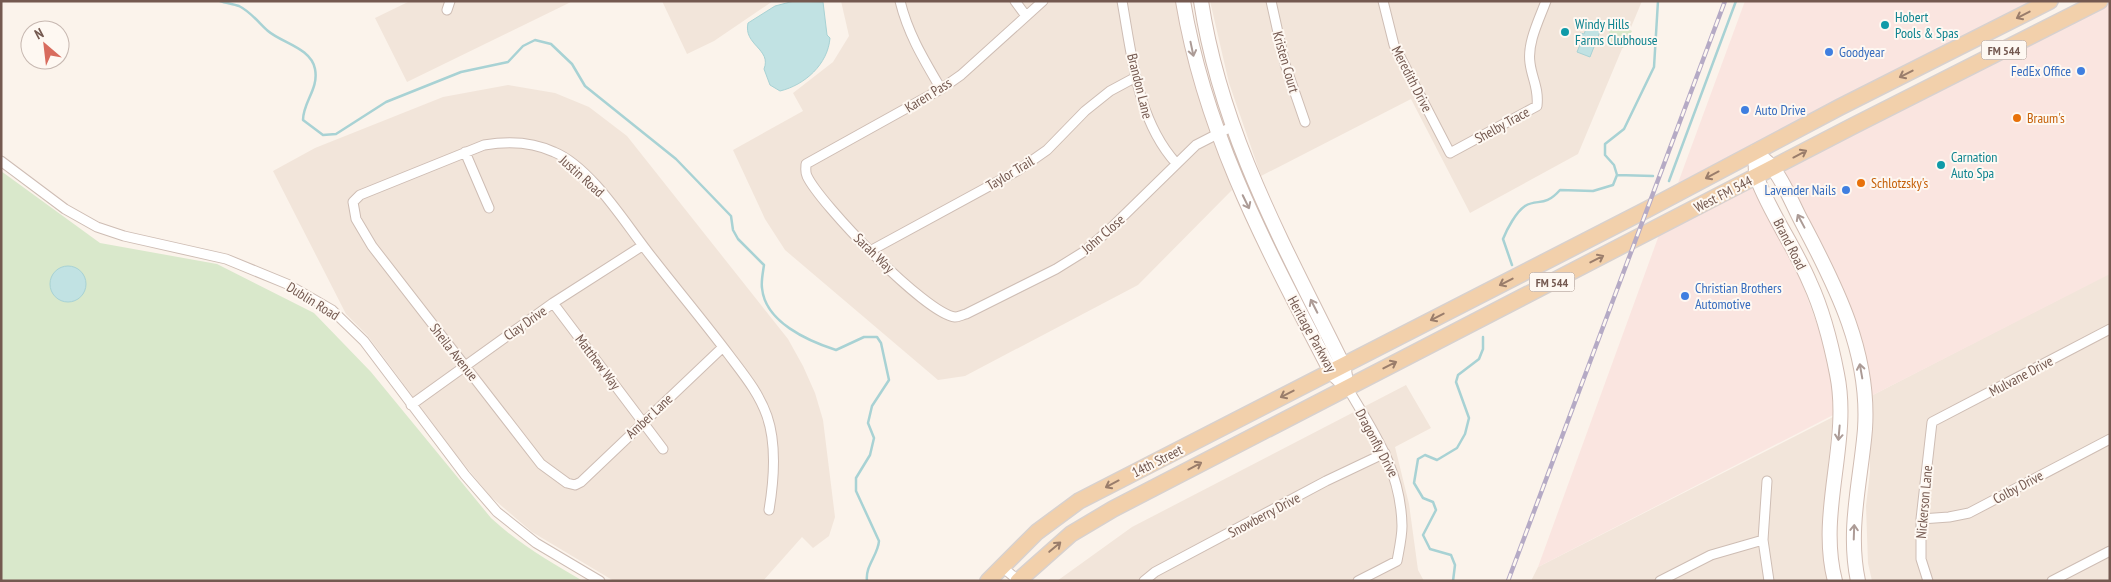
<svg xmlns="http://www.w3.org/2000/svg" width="2111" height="582" font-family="'PT Sans Narrow',sans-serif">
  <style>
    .residential { fill: #f2e5da }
    .commercial { fill: #fae5e0 }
    .green { fill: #d9e8cb }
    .water { fill: #c1e2e3; stroke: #a8d2d4 }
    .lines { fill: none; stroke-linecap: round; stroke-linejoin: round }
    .stream { stroke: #a8d2d4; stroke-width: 2.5 }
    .minor-casing { stroke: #cebdb4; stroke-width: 11 }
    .secondary-casing { stroke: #d1bcb2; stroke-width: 16 }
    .primary-casing { stroke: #d8d1ce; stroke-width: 18 }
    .minor { stroke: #fff; stroke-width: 9 }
    .secondary { stroke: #fff; stroke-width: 14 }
    .primary { stroke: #f2d0ab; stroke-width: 15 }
    .rail-casing { stroke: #b5aac5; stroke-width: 4.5 }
    .rail { stroke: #fef8f2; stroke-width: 2.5; stroke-dasharray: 8; stroke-linecap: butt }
    .oneway { stroke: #9a7d6b }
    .oneway2 { stroke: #ac9b96 }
    .culture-dot { fill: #0f9aa8; stroke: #fef8f2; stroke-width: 2 }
    .shop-dot { fill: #3f7fe0; stroke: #fef8f2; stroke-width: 2 }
    .food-dot { fill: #e8710a; stroke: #fef8f2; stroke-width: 2 }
    .labels { text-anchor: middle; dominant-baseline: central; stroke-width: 4; stroke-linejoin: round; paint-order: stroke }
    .shield { fill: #fef8f2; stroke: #9d8981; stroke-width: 1 }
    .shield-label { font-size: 12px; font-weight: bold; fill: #745950 }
    .culture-label { font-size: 14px; fill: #0d838f; stroke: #fef8f2; text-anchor: start }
    .shop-label { font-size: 14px; fill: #366cbe; stroke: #fef8f2; text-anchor: start }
    .street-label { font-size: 14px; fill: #745950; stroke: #fef8f2 }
    .food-label { font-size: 14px; fill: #c56008; stroke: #fef8f2; text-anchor: start }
  </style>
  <rect width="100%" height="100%" fill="#fbf3eb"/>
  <path class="residential" d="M410 1H573L407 82 375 18Z
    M662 1H773L714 41 687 54Z
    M841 1H1177L1218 151 1232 190 1138 285 965 376 938 380 785 250 765 219 733 150 803 111 793 93 833 62 849 36Z
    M1210 1H1642L1578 154 1470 213 1411 99 1261 176 1229 83Z
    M508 85 555 93 589 107 627 136 788 339 803 366 815 393 823 420 835 517 829 536 813 548 802 537 763 581H614L532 532 490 496 458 457 367 335 346 314 273 171 315 148 443 97Z
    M2110 273V581H1872L1868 563 1866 506 1870 472 1869 397Z
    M1406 385 1431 428 1395 447 1409 504 1418 570 1424 581H1057L1132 527Z
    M1833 417 1824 507 1823 535 1829 581H1531L1538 567Z"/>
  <path class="commercial" d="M1745 1H2032V2L1678 183Z
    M2110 1V274L1869 397 1860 338 1842 287 1784 170Z
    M1754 186 1799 275 1832 365 1837 413 1538 567 1659 235Z"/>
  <path class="green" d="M1614 23 1632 31 1623 48 1605 40Z
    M1 171 100 243 217 264 314 313 371 372 491 518C519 544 550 562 583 581H1Z"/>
  <path class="water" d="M794 1 823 2 827 35 830 38C828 64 805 85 780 91L770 85 764 69C772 49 743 45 748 23L775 6Z
    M1588 24 1601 29 1590 57 1577 52 1581 42 1577 40 1580 33 1584 34Z
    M50 284a18 18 0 1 1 36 0a18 18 0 1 1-36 0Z"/>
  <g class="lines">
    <path class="stream" d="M220 1C226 3 233 4 239 6 251 12 259 23 268 31 282 43 311 48 315 69 319 89 303 102 303 120L323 135 336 134 386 102 461 72 508 62 523 46 535 40 551 44 572 64 585 86 676 159 731 216 733 230 738 239 764 265C763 272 761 281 762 288 765 322 808 341 836 350L864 337H877L881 343 889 380 872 406 868 423 874 438 870 455 856 478V491L879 541C878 555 865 566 867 581
      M1617 175 1653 176
      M1669 181 1736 1
      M1512 265 1503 239C1507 229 1516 212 1525 206 1538 198 1544 208 1560 190L1593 191 1613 185 1617 175 1614 165 1605 155V144L1624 129 1654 67 1658 1
      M1453 581 1455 565 1451 555 1430 549 1423 535 1436 510 1433 502 1423 498 1414 483 1418 459 1425 455 1437 460 1457 448 1465 434 1469 418 1456 382 1458 375 1479 359 1483 349V337"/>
    <defs>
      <path id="minor" d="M900 1C908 34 924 60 941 89
        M1015 1 1026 16
        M1043 1 961 75 941 89 806 164C806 169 805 172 807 176 820 204 926 314 955 317 958 317 962 315 966 314L1056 269 1085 251 1110 229 1196 145 1233 126
        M1122 1C1132 56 1137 120 1176 163
        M1271 1 1285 64 1305 122
        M1383 1 1394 45 1450 153 1537 106C1539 88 1532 79 1530 63 1527 43 1539 20 1546 1
        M447 10 450 1
        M465 152 489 208
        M1 161 65 209 97 227 124 236 226 259 287 284 332 310 364 341 465 475 497 512 536 543 600 581
        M870 251 1017 171 1047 150 1085 111 1110 91 1136 77
        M553 303 663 449
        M723 347 581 482 575 485 567 483 541 464 372 246 356 219 353 202 360 195 484 145C507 141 533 142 554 152 569 158 585 173 596 185 617 208 634 235 654 260 679 292 705 323 729 355 744 375 759 393 767 416 777 445 774 480 769 510
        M1347 387C1374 433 1401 470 1402 526 1402 537 1399 550 1397 561L1358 581
        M411 405 553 303 642 246
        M1767 481 1763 540 1769 581
        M1921 519 1949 517 1969 513 2110 439
        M1001 566 1019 581
        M1144 581 1155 572 1326 481 1385 453
        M1660 581 1711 555 1763 540
        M1928 581 1921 559V519L1932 422 2110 329
        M2052 581 2110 551"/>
      <path id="secondary" d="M1183 1C1206 138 1268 250 1331 372L1347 387
        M1201 1C1221 134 1285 247 1343 365L1345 376
        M1755 152C1761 157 1767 162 1772 167 1785 183 1793 206 1803 224 1837 288 1870 354 1865 429 1861 479 1847 530 1858 581
        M1755 152C1756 160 1755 171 1757 178 1771 215 1795 247 1810 283 1823 311 1831 343 1837 374 1851 442 1817 512 1835 581"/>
      <path id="primary" d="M988 581 1037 532 1079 501 1646 210 1840 107 2050 1
        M1018 581 1071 534 1113 509 1853 126 2100 1"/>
    </defs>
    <use href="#minor" class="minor-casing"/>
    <use href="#secondary" class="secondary-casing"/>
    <use href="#primary" class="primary-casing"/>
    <use href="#minor" class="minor"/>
    <use href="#secondary" class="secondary"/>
    <use href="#primary" class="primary"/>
    <defs>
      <path id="rail" d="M1508 581 1725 1"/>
    </defs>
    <use href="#rail" class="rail-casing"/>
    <use href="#rail" class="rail"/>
  </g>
  <defs><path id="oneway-shaft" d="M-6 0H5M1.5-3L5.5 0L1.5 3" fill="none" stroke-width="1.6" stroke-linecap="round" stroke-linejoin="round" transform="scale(1.25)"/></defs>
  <g class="oneway">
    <use href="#oneway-shaft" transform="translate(2023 15) rotate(153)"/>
    <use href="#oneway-shaft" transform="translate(1906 74) rotate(153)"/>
    <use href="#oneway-shaft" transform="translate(1800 154) rotate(-28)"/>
    <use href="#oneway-shaft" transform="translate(1712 175) rotate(152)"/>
    <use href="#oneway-shaft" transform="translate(1597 259) rotate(-27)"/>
    <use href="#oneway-shaft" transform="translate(1506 282) rotate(153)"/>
    <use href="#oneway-shaft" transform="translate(1437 317) rotate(153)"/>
    <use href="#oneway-shaft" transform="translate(1390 365) rotate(-27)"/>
    <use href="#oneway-shaft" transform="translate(1287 394) rotate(153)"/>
    <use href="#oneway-shaft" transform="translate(1195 466) rotate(-28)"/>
    <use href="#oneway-shaft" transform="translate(1112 484) rotate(152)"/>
    <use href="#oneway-shaft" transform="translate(1055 547) rotate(-40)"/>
  </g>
  <g class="oneway2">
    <use href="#oneway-shaft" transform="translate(1192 49) rotate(78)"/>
    <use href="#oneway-shaft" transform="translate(1246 202) rotate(64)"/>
    <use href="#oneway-shaft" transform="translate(1801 221) rotate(-118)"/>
    <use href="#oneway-shaft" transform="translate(1314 306) rotate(-117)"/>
    <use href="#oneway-shaft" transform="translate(1861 371) rotate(-100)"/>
    <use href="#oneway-shaft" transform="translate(1839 433) rotate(95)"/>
    <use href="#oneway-shaft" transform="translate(1854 532) rotate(-88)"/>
  </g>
  <g class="culture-dot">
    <circle cx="1885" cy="25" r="5"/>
    <circle cx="1565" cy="32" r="5"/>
    <circle cx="1941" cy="165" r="5"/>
  </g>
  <g class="shop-dot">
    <circle cx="1829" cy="52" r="5"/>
    <circle cx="2081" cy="71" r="5"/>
    <circle cx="1745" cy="110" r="5"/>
    <circle cx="1846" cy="190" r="5"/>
    <circle cx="1685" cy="296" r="5"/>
  </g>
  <g class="food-dot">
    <circle cx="2017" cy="118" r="5"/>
    <circle cx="1861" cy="183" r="5"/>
  </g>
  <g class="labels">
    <g class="shield">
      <rect x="1981.5" y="40.5" width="45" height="19" rx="4"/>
      <rect x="1529.5" y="272.5" width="45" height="19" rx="4"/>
    </g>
    <g class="shield-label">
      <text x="2004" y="50">FM 544</text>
      <text x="1552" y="282">FM 544</text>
    </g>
    <g class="culture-label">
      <text x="1895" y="17">Hobert<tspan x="1895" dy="16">Pools &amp; Spas</tspan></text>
      <text x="1575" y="24">Windy Hills<tspan x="1575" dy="16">Farms Clubhouse</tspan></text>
      <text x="1951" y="157">Carnation<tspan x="1951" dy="16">Auto Spa</tspan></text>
    </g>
    <g class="shop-label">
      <text x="1839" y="52">Goodyear</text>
      <text x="2071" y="71" text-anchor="end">FedEx Office</text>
      <text x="1755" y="110">Auto Drive</text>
      <text x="1836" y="190" text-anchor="end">Lavender Nails</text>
      <text x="1695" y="288">Christian Brothers<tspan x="1695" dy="16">Automotive</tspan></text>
    </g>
    <g class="street-label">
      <text transform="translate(1286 62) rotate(74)">Kristen Court</text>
      <text transform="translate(1412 79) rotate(63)">Meredith Drive</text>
      <text transform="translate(1140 86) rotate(76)">Brandon Lane</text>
      <text transform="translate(928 95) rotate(-32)">Karen Pass</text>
      <text transform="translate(1502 125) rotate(-29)">Shelby Trace</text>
      <text transform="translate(1010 173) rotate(-31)">Taylor Trail</text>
      <text transform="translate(582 176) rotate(42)">Justin Road</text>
      <text transform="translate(1723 194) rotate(-27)">West FM 544</text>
      <text transform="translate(1103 234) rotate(-41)">John Close</text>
      <text transform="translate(1790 244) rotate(63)">Brand Road</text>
      <text transform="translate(874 253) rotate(44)">Sarah Way</text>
      <text transform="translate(313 301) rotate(32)">Dublin Road</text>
      <text transform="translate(525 323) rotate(-35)">Clay Drive</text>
      <text transform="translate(1312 334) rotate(61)">Heritage Parkway</text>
      <text transform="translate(454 352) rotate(52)">Sheila Avenue</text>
      <text transform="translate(598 362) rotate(53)">Matthew Way</text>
      <text transform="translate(2021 376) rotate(-28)">Mulvane Drive</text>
      <text transform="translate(649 416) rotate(-43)">Amber Lane</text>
      <text transform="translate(1377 443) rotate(62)">Dragonfly Drive</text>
      <text transform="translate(1157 461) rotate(-27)">14th Street</text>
      <text transform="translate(2018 487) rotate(-28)">Colby Drive</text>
      <text transform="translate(1924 502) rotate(-85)">Nickerson Lane</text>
      <text transform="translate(1264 515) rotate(-28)">Snowberry Drive</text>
    </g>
    <g class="food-label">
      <text x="2027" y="118">Braum's</text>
      <text x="1871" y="183">Schlotzsky's</text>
    </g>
  </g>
  <rect width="2111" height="582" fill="none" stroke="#745950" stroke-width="5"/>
  <g transform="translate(45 45) rotate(332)"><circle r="24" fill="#fef8f2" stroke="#c7b8b1"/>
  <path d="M0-4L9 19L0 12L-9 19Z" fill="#d86c5e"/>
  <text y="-8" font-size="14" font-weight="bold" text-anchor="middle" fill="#745950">N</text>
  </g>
</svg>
